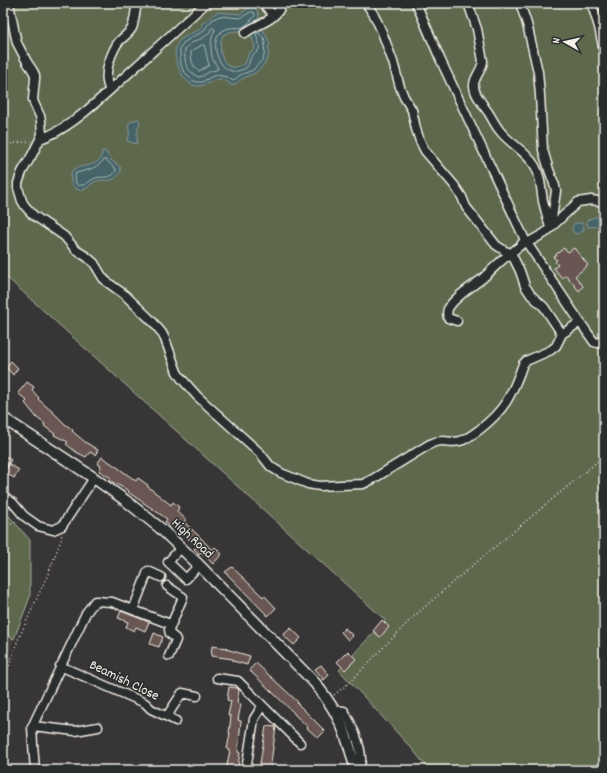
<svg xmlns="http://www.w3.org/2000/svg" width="607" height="773" font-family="Dekko,sans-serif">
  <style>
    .built { fill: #463f3e }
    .green { fill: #5d674e; stroke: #a8ac9b }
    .water { fill: #456367; stroke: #8b9c9b }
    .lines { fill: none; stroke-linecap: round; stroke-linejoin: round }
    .shore { stroke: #aeb8b4; stroke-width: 1 }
    .building { fill: #695752; stroke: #f4f1e8 }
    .minor-casing { stroke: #f4f1e8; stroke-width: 11 }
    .major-casing { stroke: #f4f1e8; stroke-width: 13 }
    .path { stroke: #f4f1e8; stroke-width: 1.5; stroke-dasharray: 1 3; stroke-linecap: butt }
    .minor { stroke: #2a2d2e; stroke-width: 8 }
    .major { stroke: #2a2d2e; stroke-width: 10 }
    .labels { text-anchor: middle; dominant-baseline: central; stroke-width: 3; stroke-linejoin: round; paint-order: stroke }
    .street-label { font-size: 14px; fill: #f4f1e8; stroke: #2a2d2e }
  </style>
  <rect width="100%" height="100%" fill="#373535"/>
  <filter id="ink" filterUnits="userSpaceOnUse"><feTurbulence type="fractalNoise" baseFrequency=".025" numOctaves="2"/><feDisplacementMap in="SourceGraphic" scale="8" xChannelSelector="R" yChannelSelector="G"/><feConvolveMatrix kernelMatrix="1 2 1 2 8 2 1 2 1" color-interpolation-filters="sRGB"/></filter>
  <g filter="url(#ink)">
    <path class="built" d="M3 633 14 639 3 672Z"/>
    <path class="green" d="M3 3H604V770H429L413 750 339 670 385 620 3 274Z
      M3 509 30 540V597L14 639 3 633Z"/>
    <path class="water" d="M253 7C258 10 259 13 259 19 253 23 250 29 243 31 238 32 241 31 236 31 232 31 227 33 223 35 218 44 220 65 232 67 236 68 241 65 245 64L249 53 254 50 255 46 251 36 249 35 260 28 264 31 270 44 268 47C271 57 264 66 256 72 252 75 246 76 242 79 237 82 236 85 231 85 229 84 228 82 226 81 214 73 205 92 191 84 179 76 169 51 180 40 186 35 195 32 202 28V23L206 22 210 17 217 12C225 13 233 13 240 14L249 8Z
      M137 119 139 120 140 122C137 129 137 135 137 143L136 144 127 141V140C131 133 129 133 128 126L130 122Z
      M102 151H105L111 160 120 167 121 171C112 186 106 177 94 182 91 184 89 186 87 188 76 194 69 185 71 174 73 161 102 172 102 151Z
      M595 217H599L601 218 602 223 601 226 588 227 587 224V220Z
      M575 223H583L584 230 577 234 574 233C571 229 572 226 575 223Z"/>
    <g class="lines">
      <path class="shore" d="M251 12H254L255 16C251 20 248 24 243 27 237 29 227 25 220 33 209 45 220 75 238 71 241 70 245 69 247 67 250 64 249 59 252 56 253 54 256 54 257 52 262 47 258 41 256 35L257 33H259L264 38 265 43 264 47 265 52 263 59 253 70 240 75 233 81 227 77 217 75 211 77 202 82H197L192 80 189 77 183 70 181 65 180 56V48L183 43 192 37 204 31 207 26 212 20 219 16 240 18Z
        M213 28 215 29V30C210 39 210 50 213 60 215 63 217 66 218 69 215 70 212 71 209 72 205 74 203 77 198 77 191 73 186 67 185 60 185 57 184 53 185 50 188 40 209 40 211 29Z
        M202 45H204C206 50 207 59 209 65L208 66 199 71C192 66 191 60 191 52Z
        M104 160H106L116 169V171C112 179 104 176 96 178 91 179 87 185 82 185 78 186 78 185 76 184L75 175 76 173C87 170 96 169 104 160Z"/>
    </g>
    <path class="building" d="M564 248 568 252 574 248 588 265 575 276 583 286 579 291 566 275 562 278 554 268 558 265 555 262 557 260 553 257Z
      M11 361 18 368 13 375 6 367Z
      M27 382 34 387 32 390 39 398 38 399 55 414 65 424 73 430 72 431 85 442 98 450 95 455 90 452 86 457 76 452 66 444 68 442 54 435 55 434 44 426 45 424 37 418 25 403 27 401 18 393Z
      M3 455 11 460 3 473Z
      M102 457 117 467 136 481 138 478 148 485 147 486 171 505 173 502 179 507 177 512 186 519 184 522 201 538 212 550 215 547 222 554 213 564 201 552 199 554 194 549 197 546 182 533 184 531 175 524 171 527 165 522 167 519 128 492 129 491 109 480 111 478 99 471 101 466 97 464Z
      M9 464 19 470 14 478 4 472Z
      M232 567 263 597 264 595 276 608 268 616 225 572Z
      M121 611 149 622 145 631 136 627 134 631 126 627 128 622 118 618Z
      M382 620 389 627 380 637 373 631Z
      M291 628 301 638 294 645 283 635Z
      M345 628 353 636 348 640 341 632Z
      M154 633 163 637 159 647 150 644Z
      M212 646 227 648 226 649 250 656 247 665 233 661V659L211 656Z
      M348 651 356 659 345 670 337 662Z
      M256 663 298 702 297 703 325 731 318 738 307 728 308 727 294 714V713L249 670Z
      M321 665 329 675 324 680 315 669Z
      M229 687 237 688 239 690 237 703 241 704 238 720 241 721 238 752 240 753 238 766H235L234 770H226L230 750 227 749 230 733H229L231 716H228L231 701 227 700Z
      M266 726 276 727 274 741 270 770H259Z"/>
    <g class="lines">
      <defs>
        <path id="minor" d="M9 3 15 34 17 43 27 62 33 71 35 75V79L33 99 34 103 40 116 41 121 42 134 40 139 32 155 22 172 18 183V188L22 201 25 206 33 215 64 236 76 250 87 257 94 263 103 278 107 282 125 295 152 321 162 333 165 339 177 372 181 378 197 396 260 453 271 467 281 473 308 484 320 486 363 484 373 479 430 444C434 442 437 441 442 441 448 441 454 443 460 441 467 439 473 434 479 430 505 410 512 395 523 364L526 361 551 350 556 346 562 334 580 322
          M263 3 273 15
          M366 3 374 15 382 32 393 62 400 87 404 97 412 110 416 129 420 141 425 151 454 185 462 197 466 207 496 245 505 251 511 253 521 245 525 240
          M416 3 441 61 525 240 580 322 594 342 598 343 604 340
          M468 3 477 29 483 61C482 71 473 78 474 86 474 94 481 101 485 108 491 115 494 124 500 131 510 144 526 151 535 166 541 176 541 190 543 201 545 210 548 219 550 228
          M520 3 527 24 538 72 540 95 543 150 549 170 555 186 556 191 551 225
          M593 3V8L599 27 604 52
          M245 33C258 23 277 21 282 3
          M110 90C102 77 110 56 117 44 121 38 128 35 132 28 135 20 135 11 137 3
          M40 139C70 129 96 102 119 82 148 56 177 29 206 3
          M527 243 545 233 578 202 591 200 604 202
          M457 321 448 318C447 315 447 312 448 309 453 298 473 286 483 278 492 270 501 260 511 253L520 271 525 286 531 295 544 307 562 334
          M3 496 13 503 24 516 38 526 53 530 62 526 94 478
          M181 548 168 562 186 579 199 565
          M167 586 183 597 169 630 170 634 175 638 176 640 169 656
          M133 610 148 571 161 577
          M60 666 145 703 151 709 176 721
          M217 678 238 681 300 743
          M334 710 344 711C351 723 361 744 361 759 362 762 358 767 357 770
          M167 716 182 693 197 696
          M33 726 75 731 98 727
          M35 770 33 744 32 727 86 613 95 601 112 602 170 624
          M246 770 254 719 262 706"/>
        <path id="major" d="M3 418 94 478 125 500 160 528 199 565 315 683C324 695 333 706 339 720 347 735 351 753 356 770"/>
      </defs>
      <use href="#minor" class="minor-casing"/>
      <use href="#major" class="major-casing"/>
      <path class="path" d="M3 145 31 141
        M3 525H9L18 521
        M3 685 17 642 48 574 61 540 62 533
        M334 695 350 682 411 619 454 581 604 456"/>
      <use href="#minor" class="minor"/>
      <use href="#major" class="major"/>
    </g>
  </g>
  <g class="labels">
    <g class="street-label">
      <text transform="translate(192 539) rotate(43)">High Road</text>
      <text transform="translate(124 681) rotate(26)">Beamish Close</text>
    </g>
  </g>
  <rect width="607" height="773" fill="none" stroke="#2a2d2e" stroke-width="16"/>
  <rect x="8" y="8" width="591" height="757" fill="none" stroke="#f4f1e8" stroke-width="1.5" filter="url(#ink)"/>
  <g transform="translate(565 42) rotate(278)" stroke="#2a2d2e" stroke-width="3" paint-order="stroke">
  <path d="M0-3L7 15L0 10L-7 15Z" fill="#f4f1e8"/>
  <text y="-6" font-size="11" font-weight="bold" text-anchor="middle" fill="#f4f1e8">N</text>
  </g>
</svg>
